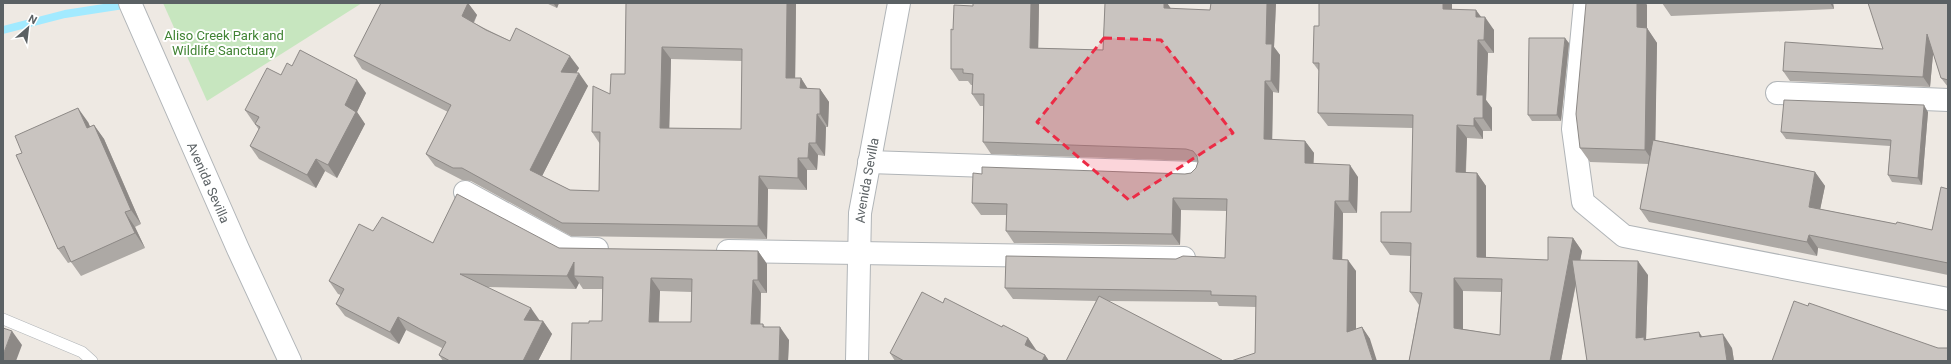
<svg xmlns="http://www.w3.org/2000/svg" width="1951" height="364" font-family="Roboto,sans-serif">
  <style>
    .green { fill: #c7e6bf }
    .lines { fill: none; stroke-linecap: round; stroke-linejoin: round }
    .stream { stroke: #a2eaff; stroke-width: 8 }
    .service-casing { stroke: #b1b5b8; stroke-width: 12 }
    .minor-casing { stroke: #b1b5b8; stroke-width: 24 }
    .tertiary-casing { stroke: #b1b5b8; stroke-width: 24 }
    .service { stroke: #fff; stroke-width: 11 }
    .minor { stroke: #fff; stroke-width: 22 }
    .tertiary { stroke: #fff; stroke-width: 22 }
    .wall { fill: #ada9a5; fill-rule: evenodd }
    .shaded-wall { fill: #8d8986 }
    .building { fill: #c9c4c0; stroke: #8d8986; fill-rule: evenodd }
    .marked { fill: #ec2b45; fill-opacity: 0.2; stroke: #ec2b45; stroke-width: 3; stroke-dasharray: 8 5; stroke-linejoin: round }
    .labels { text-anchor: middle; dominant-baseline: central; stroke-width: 4; stroke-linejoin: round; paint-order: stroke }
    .park-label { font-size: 13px; fill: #408333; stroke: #fff }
    .street-label { font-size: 13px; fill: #5b6164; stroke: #fff }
  </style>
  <rect width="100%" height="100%" fill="#eee9e3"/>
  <path class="green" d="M163 3H362L207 101Z"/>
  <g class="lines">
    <path class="stream" d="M3 30 65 14 130 4"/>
    <defs>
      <path id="service" d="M3 319 82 352 92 361"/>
      <g id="minor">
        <path d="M1585 3 1573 129 1583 202 1624 236 1948 299"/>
        <path d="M1777 93 1948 100"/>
        <path d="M869 162 1194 173"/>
        <path d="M465 192 568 248 597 249"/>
        <path d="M728 251 1184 258"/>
        <path id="s1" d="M857 361 860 213 899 3"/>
      </g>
      <g id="tertiary">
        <path id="s2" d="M130 3 238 249 290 361"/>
      </g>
    </defs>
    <use href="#service" class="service-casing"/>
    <use href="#minor" class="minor-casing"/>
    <use href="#tertiary" class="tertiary-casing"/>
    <use href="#service" class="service"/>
    <use href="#minor" class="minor"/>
    <use href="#tertiary" class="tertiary"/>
  </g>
  <path class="wall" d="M468 3 477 15 474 23 510 41 579 68 576 73 588 86 542 176 570 190 599 191 600 144 592 132 610 94 625 74 626 3H796L795 78H801L808 89H820L829 102 828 127H826L825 156 818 155 817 170H807V190L768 189 767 239 571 236 471 181 462 180 435 166 426 154 448 112 362 69 354 56ZM671 59 742 61 741 129 669 128Z
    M546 3H559L557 8Z
    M1039 3 1038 48 1103 50 1105 3H1167L1171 9 1210 10 1211 3H1276L1274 47 1280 55 1279 93 1273 92 1272 140 1305 141 1314 153 1313 164 1358 177 1357 213H1343L1342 260 1356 271V329L1362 327 1370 339 1255 353 1256 307 1219 306 1217 302 1108 301 1222 360 1223 361H1066L1096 301 1013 299 1005 288 1176 259 1225 258 1227 211 1181 210 1180 245 1014 243 1006 231 1007 215H981L972 203 1185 174 1191 173 1196 168 1198 162 1194 161 991 154 983 142V106H980L972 94V85H971L968 81H959L951 69 953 30 973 6Z
    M1662 3H1833L1834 9 1671 16Z
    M1948 3V87L1941 78 1933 53 1930 87 1790 81 1783 71 1883 49Z
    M1647 5V28L1657 43 1655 140 1815 172 1825 186 1820 209 1896 224 1932 230 1948 189V275L1818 248 1817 256 1649 222 1640 209 1649 164 1590 162 1580 148Z
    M1452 9 1481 17 1494 30V53H1488L1486 100 1492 108V131H1483V139L1467 138 1466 173H1477L1486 186V258L1548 260 1573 238 1582 251 1580 260 1648 275 1646 340 1703 337 1732 348 1734 361H1587L1576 284 1561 361H1409L1419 305 1410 292 1411 256 1390 255 1381 242 1411 212 1413 128 1328 126 1318 113 1319 71 1313 63 1319 26ZM1463 291 1501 292 1500 335 1463 329Z
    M1569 43 1561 121H1532L1528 115Z
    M292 66 366 93 357 112 365 124 337 178 325 171 316 188 259 159 250 146 259 130 255 124 254 123 245 110 281 75Z
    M1928 112 1922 185 1892 182 1888 175 1890 146 1786 139 1781 132Z
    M88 122 90 127 94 125 104 139 119 173 141 224 135 227 145 248 81 276 71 262 68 263 58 249Z
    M373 231 433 243 559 248 758 251 767 264V293H761L760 324H763L765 327 789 340 788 361H571L602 321V289H583L579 283 576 289 487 287 540 321H543L552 334 538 361H443L439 355 442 348 406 330 399 344 345 316 336 304 341 295 338 294 329 281ZM660 291 692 292 691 322H659Z
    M943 303 1028 338 1037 351 1045 355 1049 361H895L890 353Z"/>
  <path class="shaded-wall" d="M468 3 477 15 470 29 462 16Z
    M553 3H559L557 8Z
    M787 3H796L795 90 786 78Z
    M1031 3H1039L1038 60 1030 48Z
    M1164 3H1167L1172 10 1164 8Z
    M1267 3H1276L1274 47 1280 55 1279 93 1271 81 1266 44Z
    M1443 3H1452V22L1443 9Z
    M1637 3H1646L1647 5V42L1637 27Z
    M1830 3H1833L1834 9Z
    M1476 10 1485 22V17L1494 30V53L1484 40 1476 17Z
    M1647 28 1657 43 1655 164 1645 150Z
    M1927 34 1934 44 1930 87 1923 77Z
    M1565 38 1569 43 1561 121 1557 115Z
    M1478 40 1488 53 1486 100 1492 108V131L1483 118 1477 95Z
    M662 47 671 59 669 140 660 128Z
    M570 56 579 68 570 85 561 72Z
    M579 73 588 86 539 182 530 170Z
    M801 78 809 91 800 88Z
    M357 80 366 93 357 112 365 124 337 178 328 165 345 105Z
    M1265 81 1273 92 1272 151 1264 139Z
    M820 89 829 102 828 127 820 114Z
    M1924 105 1928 112 1922 185 1918 178Z
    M78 108 88 122 97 142 87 128Z
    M817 114 826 127 825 156 816 143Z
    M1474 118 1483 131V139L1474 126Z
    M94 125 104 139 141 224 131 210Z
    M1457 125 1467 138 1465 185 1456 172Z
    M1305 141 1314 153 1313 175 1305 163Z
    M809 143 818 155 817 170 808 158Z
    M798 158 807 170V190L798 178Z
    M316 159 325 171 316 188 307 175Z
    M1350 165 1358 177 1357 213 1349 201Z
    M1815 172 1825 186 1818 220 1809 207Z
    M1477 173 1486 186V270L1477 257Z
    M759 176 768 189 767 239 758 226Z
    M1173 198 1181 210 1180 245 1172 234Z
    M1335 201 1343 213 1342 271 1333 259Z
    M125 212 135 227 145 248 135 233Z
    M1809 235 1818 248 1817 256 1807 242Z
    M1573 238 1582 251 1561 361H1550Z
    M758 251 767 264V293L758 280Z
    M1348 260 1356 271V343L1347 332Z
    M1638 261 1648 275 1646 339 1654 350 1636 338Z
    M574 262V276L579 283 576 289 567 276Z
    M651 278 660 291 658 335 649 322Z
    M1454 278 1463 291V341L1454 328Z
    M753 280 761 293 760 337 751 324Z
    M531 308 540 321 524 320Z
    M398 317 406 330 399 344 390 332Z
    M543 321 552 334 538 361H523Z
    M780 327 789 340 788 361H779Z
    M1362 327 1370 339 1377 361H1373Z
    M12 331 22 345 16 361H3V355Z
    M1699 332 1708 345 1700 337Z
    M1723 334 1732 348 1734 361H1727Z
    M1028 338 1038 353 1025 345Z
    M1045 355 1049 361H1042Z"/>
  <path class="building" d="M381 3H468L462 16 486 30 510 41 516 28 570 56 561 72 579 73 530 170 570 190 599 191 600 132H592L593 86 610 94 611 74H625L626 3H787L786 78H801L800 88 820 89V114H817L816 143H809L808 158H798V178L759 176 758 226 562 223 462 168H453L426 154 451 105 354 56ZM662 47 742 49 741 129 660 128Z
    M973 3H1031L1030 48 1103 50 1105 3H1164V8L1210 10 1211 3H1267L1266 44H1272L1271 81H1265L1264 139 1305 141V163L1350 165 1349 201H1335L1333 259 1348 260 1347 332 1362 327 1373 361H1231L1255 353 1256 296 1211 295V291L1005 288 1006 256 1176 259 1183 256 1225 258 1227 199 1173 198 1172 234 1006 231 1007 204 972 203 973 173 982 174V167L1185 174 1191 173 1196 168 1198 162 1197 156 1193 151 1186 149 983 142 984 94H972L973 74 963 73V69H951V29L953 30 954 5 973 6Z
    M1319 3H1443V9L1476 10V17H1485L1484 40H1478L1477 95H1483V118H1474V126L1457 125 1456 172 1477 173V257L1548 260V237L1573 238 1550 361H1409L1422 293 1410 292 1411 243 1381 242V212H1411L1413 115 1318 113 1319 63H1313L1314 26H1319ZM1454 278 1502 279 1500 335 1454 328Z
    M1586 3H1637V27L1647 28 1645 150 1580 148 1576 114Z
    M1868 3H1948V80L1941 78 1927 34 1923 77 1783 71 1785 42 1883 49Z
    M1529 38H1565L1557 115H1528Z
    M300 50 357 80 345 105 356 112 328 165 316 159 307 175 250 146 260 127 255 124 259 117 245 110 267 68 281 75 287 63 292 66Z
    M1784 100 1924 105 1918 178 1888 175 1891 140 1781 132Z
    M78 108 87 128 94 125 109 159 131 210 125 212 135 233 71 262 64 246 58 249 16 155 22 153 15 136Z
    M1653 140 1815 172 1809 207 1896 224 1897 222 1932 230 1941 187 1948 189V263L1809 235 1807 242 1640 209Z
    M457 194 559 248 758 251V280H753L751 324H763V327H780L779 361H571L572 323H589V321H602L603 277 574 276V262L567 276 460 274 531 308 524 320 543 321 523 361H450L439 355 446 342 420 329 398 317 390 332 336 304 344 289 329 281 359 224 373 231 382 217 433 243ZM651 278 692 279 691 322H649Z
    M1572 260 1638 261 1636 338 1644 337V340L1699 332 1700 337 1723 334 1727 361H1587Z
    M922 292 943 303 945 298 1002 327 1003 325 1028 338 1025 345 1045 355 1042 361H904L890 353Z
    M1099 296 1222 360 1221 361H1066Z
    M1794 301 1808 306 1809 303 1938 348H1948V361H1772Z
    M3 328 12 331 3 355Z"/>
  <path class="marked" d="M1104 38 1161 40 1233 133 1129 200 1037 122Z"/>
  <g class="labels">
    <g class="park-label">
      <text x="224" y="35">Aliso Creek Park and<tspan x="224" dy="15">Wildlife Sanctuary</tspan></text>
    </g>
    <g class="street-label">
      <text stroke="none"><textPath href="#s1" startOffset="181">Avenida Sevilla</textPath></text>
      <text stroke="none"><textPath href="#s2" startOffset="196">Avenida Sevilla</textPath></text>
    </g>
  </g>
  <rect width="1951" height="364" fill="none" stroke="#5b6164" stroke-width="8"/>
  <g transform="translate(28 28) rotate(28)" stroke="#ffffff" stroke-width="3" paint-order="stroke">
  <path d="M0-3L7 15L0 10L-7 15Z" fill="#5b6164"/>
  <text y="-6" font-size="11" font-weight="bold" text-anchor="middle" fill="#5b6164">N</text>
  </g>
</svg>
